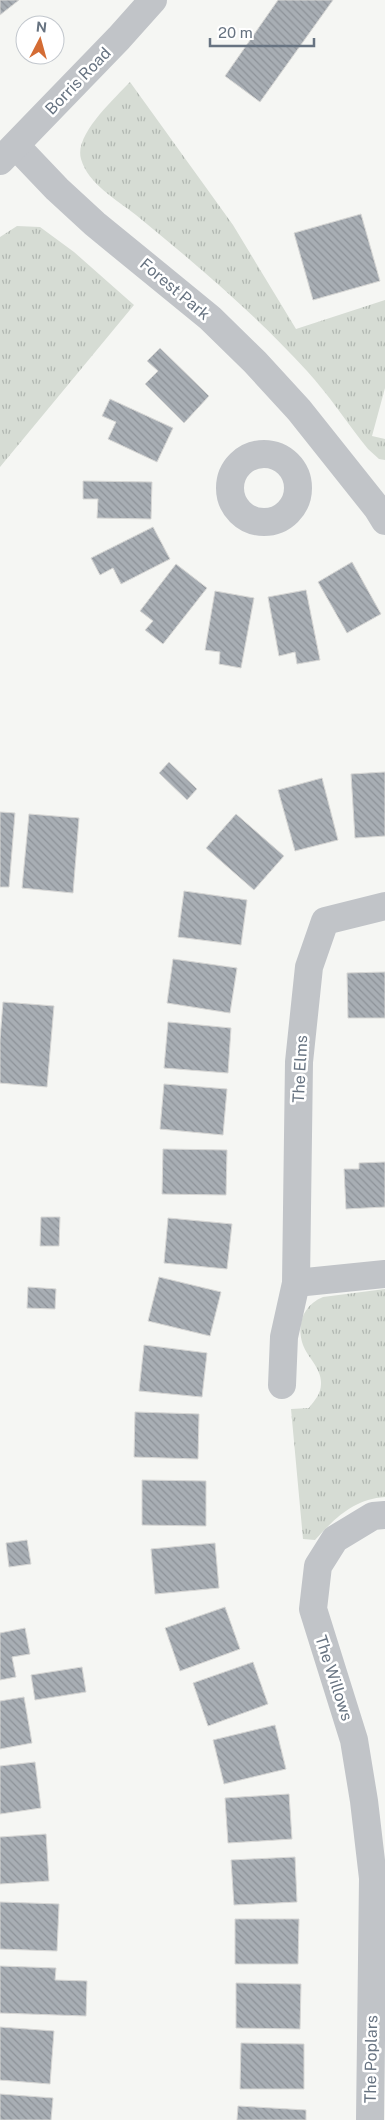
<svg xmlns="http://www.w3.org/2000/svg" width="385" height="2120" font-family="'Public Sans',sans-serif">
  <style>
    .grass { fill: url(#grass-tufts) }
    .building { fill: url(#building-back-hatch); stroke: #d7d7d5 }
    .lines { fill: none; stroke-linecap: round; stroke-linejoin: round }
    .minor { stroke: #c1c4c8; stroke-width: 28 }
    .tertiary { stroke: #c1c4c8; stroke-width: 28 }
    .labels { text-anchor: middle; dominant-baseline: central; stroke-width: 5; stroke-linejoin: round; paint-order: stroke }
    .street-label { font-size: 16px; fill: #677381; stroke: #fff }
  </style>
  <defs>
    <pattern id="grass-tufts" width="24" height="20" patternUnits="userSpaceOnUse" patternTransform="scale(1.25)"><rect width="24" height="20" fill="#d6dcd4"/><path d="M3 7l-1-3M5 7V3M7 7l1-3M15 17l-1-3M17 17v-4M19 17l1-3" fill="none" stroke="#b1b7b1"/></pattern>
    <pattern id="building-back-hatch" width="6" height="6" patternUnits="userSpaceOnUse" patternTransform="scale(1.25)"><rect width="6" height="6" fill="#a8aeb4"/><path d="M-1 5l2 2M0 0l6 6M5-1l2 2" fill="none" stroke="#8d9298"/></pattern>
  </defs>
  <rect width="100%" height="100%" fill="#f5f6f3"/>
  <path class="grass" d="M130 82 233 225 296 329 385 300V388L372 436 385 439V460L379 459 368 449C347 423 329 395 307 371 255 314 196 264 136 215 117 200 88 184 81 159 74 135 114 99 130 82Z
    M17 226 40 227 74 252 134 305 0 467V237Z
    M385 1289V1497C354 1499 335 1518 315 1540L303 1539 291 1409 309 1408C314 1401 321 1394 321 1384 322 1369 308 1358 303 1345 296 1325 303 1305 323 1297Z"/>
  <path class="building" d="M0 0H19L0 15Z
    M278 0H333L260 102 225 76Z
    M361 214 380 281 313 300 294 233Z
    M160 348 209 396 184 423 145 384 158 371 147 361Z
    M110 399 173 428 157 462 108 439 116 422 102 416Z
    M83 481 152 482 151 519 97 518 98 499H83Z
    M153 527 170 559 121 584 113 568 100 575 91 558Z
    M352 562 381 614 347 633 318 582Z
    M176 564 207 588 163 644 145 630 153 621 140 611Z
    M306 590 320 660 297 664 295 652 279 656 268 597Z
    M215 591 254 598 241 668 219 664 220 652 205 650Z
    M169 762 197 789 187 800 159 773Z
    M385 772V836L355 838 351 774Z
    M322 778 338 840 295 851 278 790Z
    M0 812 15 813 9 887H0Z
    M29 814 79 818 73 893 22 888Z
    M236 814 284 856 254 890 206 848Z
    M184 891 247 900 241 945 178 937Z
    M173 959 237 968 230 1013 167 1003Z
    M385 972V1018H348L347 973Z
    M3 1002 54 1006 47 1087 0 1083V1040Z
    M168 1022 231 1028 228 1073 164 1068Z
    M164 1084 227 1089 223 1135 160 1129Z
    M163 1149 227 1150 226 1195 162 1194Z
    M385 1162V1207L346 1209 344 1169H359V1163Z
    M41 1217H60L59 1246H40Z
    M168 1218 232 1224 227 1269 164 1263Z
    M159 1277 221 1292 210 1336 148 1321Z
    M28 1287 56 1289 55 1309 27 1308Z
    M144 1345 207 1353 202 1397 139 1391Z
    M135 1412 199 1414 198 1459 134 1457Z
    M142 1480 206 1481V1526L142 1525Z
    M27 1540 31 1564 9 1567 6 1543Z
    M215 1543 219 1588 155 1594 151 1549Z
    M225 1607 240 1649 180 1671 165 1628Z
    M25 1628 30 1654 12 1657 16 1677 0 1680V1633Z
    M253 1662 268 1704 208 1726 193 1683Z
    M82 1667 86 1692 35 1700 31 1675Z
    M24 1697 32 1743 0 1749V1701Z
    M275 1725 286 1769 224 1784 213 1740Z
    M35 1762 41 1808 0 1814V1766Z
    M289 1794 292 1839 228 1843 225 1798Z
    M46 1834 49 1881 0 1884V1837Z
    M295 1857 297 1902 234 1905 231 1860Z
    M0 1902 59 1904 57 1951 0 1949Z
    M235 1919H299L298 1964H235Z
    M0 1966 56 1968 55 1980 87 1981 86 2016 0 2013Z
    M236 1983 301 1984 300 2029 236 2028Z
    M0 2027 54 2031 50 2084 0 2080Z
    M241 2043 304 2044V2089H240Z
    M0 2094 53 2098 51 2120H0Z
    M238 2106 306 2110V2120H237Z"/>
  <g class="lines">
    <path class="minor" d="M16 146 57 189 95 224 210 318 255 362 299 410 377 508 385 521
      M230 488a34 34 0 1 1 68 0a34 34 0 1 1-68 0Z
      M385 906 325 921 309 967 299 1062 296 1283 385 1274
      M282 1385 284 1337 296 1283
      M370 2120 373 1878 364 1801 354 1740 313 1609 318 1566 335 1539 373 1516 385 1515"/>
    <path class="tertiary" d="M0 161 119 38 153 0"/>
  </g>
  <g class="labels">
    <g class="street-label">
      <text transform="translate(78 81) rotate(-46)">Borris Road</text>
      <text transform="translate(175 289) rotate(40)">Forest Park</text>
      <text transform="translate(300 1069) rotate(-87)">The Elms</text>
      <text transform="translate(334 1678) rotate(72)">The Willows</text>
      <text transform="translate(371 2059) rotate(-89)">The Poplars</text>
    </g>
  </g>
  <g transform="translate(40 40) rotate(6)"><circle r="24" fill="#ffffff" stroke="#c2c7cd"/>
  <path d="M0-4L9 19L0 12L-9 19Z" fill="#d46c34"/>
  <text y="-8" font-size="14" font-weight="bold" text-anchor="middle" fill="#677381">N</text>
  </g>
  <path d="M210 38v8h104v-8" fill="none" stroke="#677381" stroke-width="2.5"/>
  <text x="218" y="38" font-size="15" fill="#677381" stroke="#ffffff" stroke-width="4" paint-order="stroke">20 m</text>
</svg>
